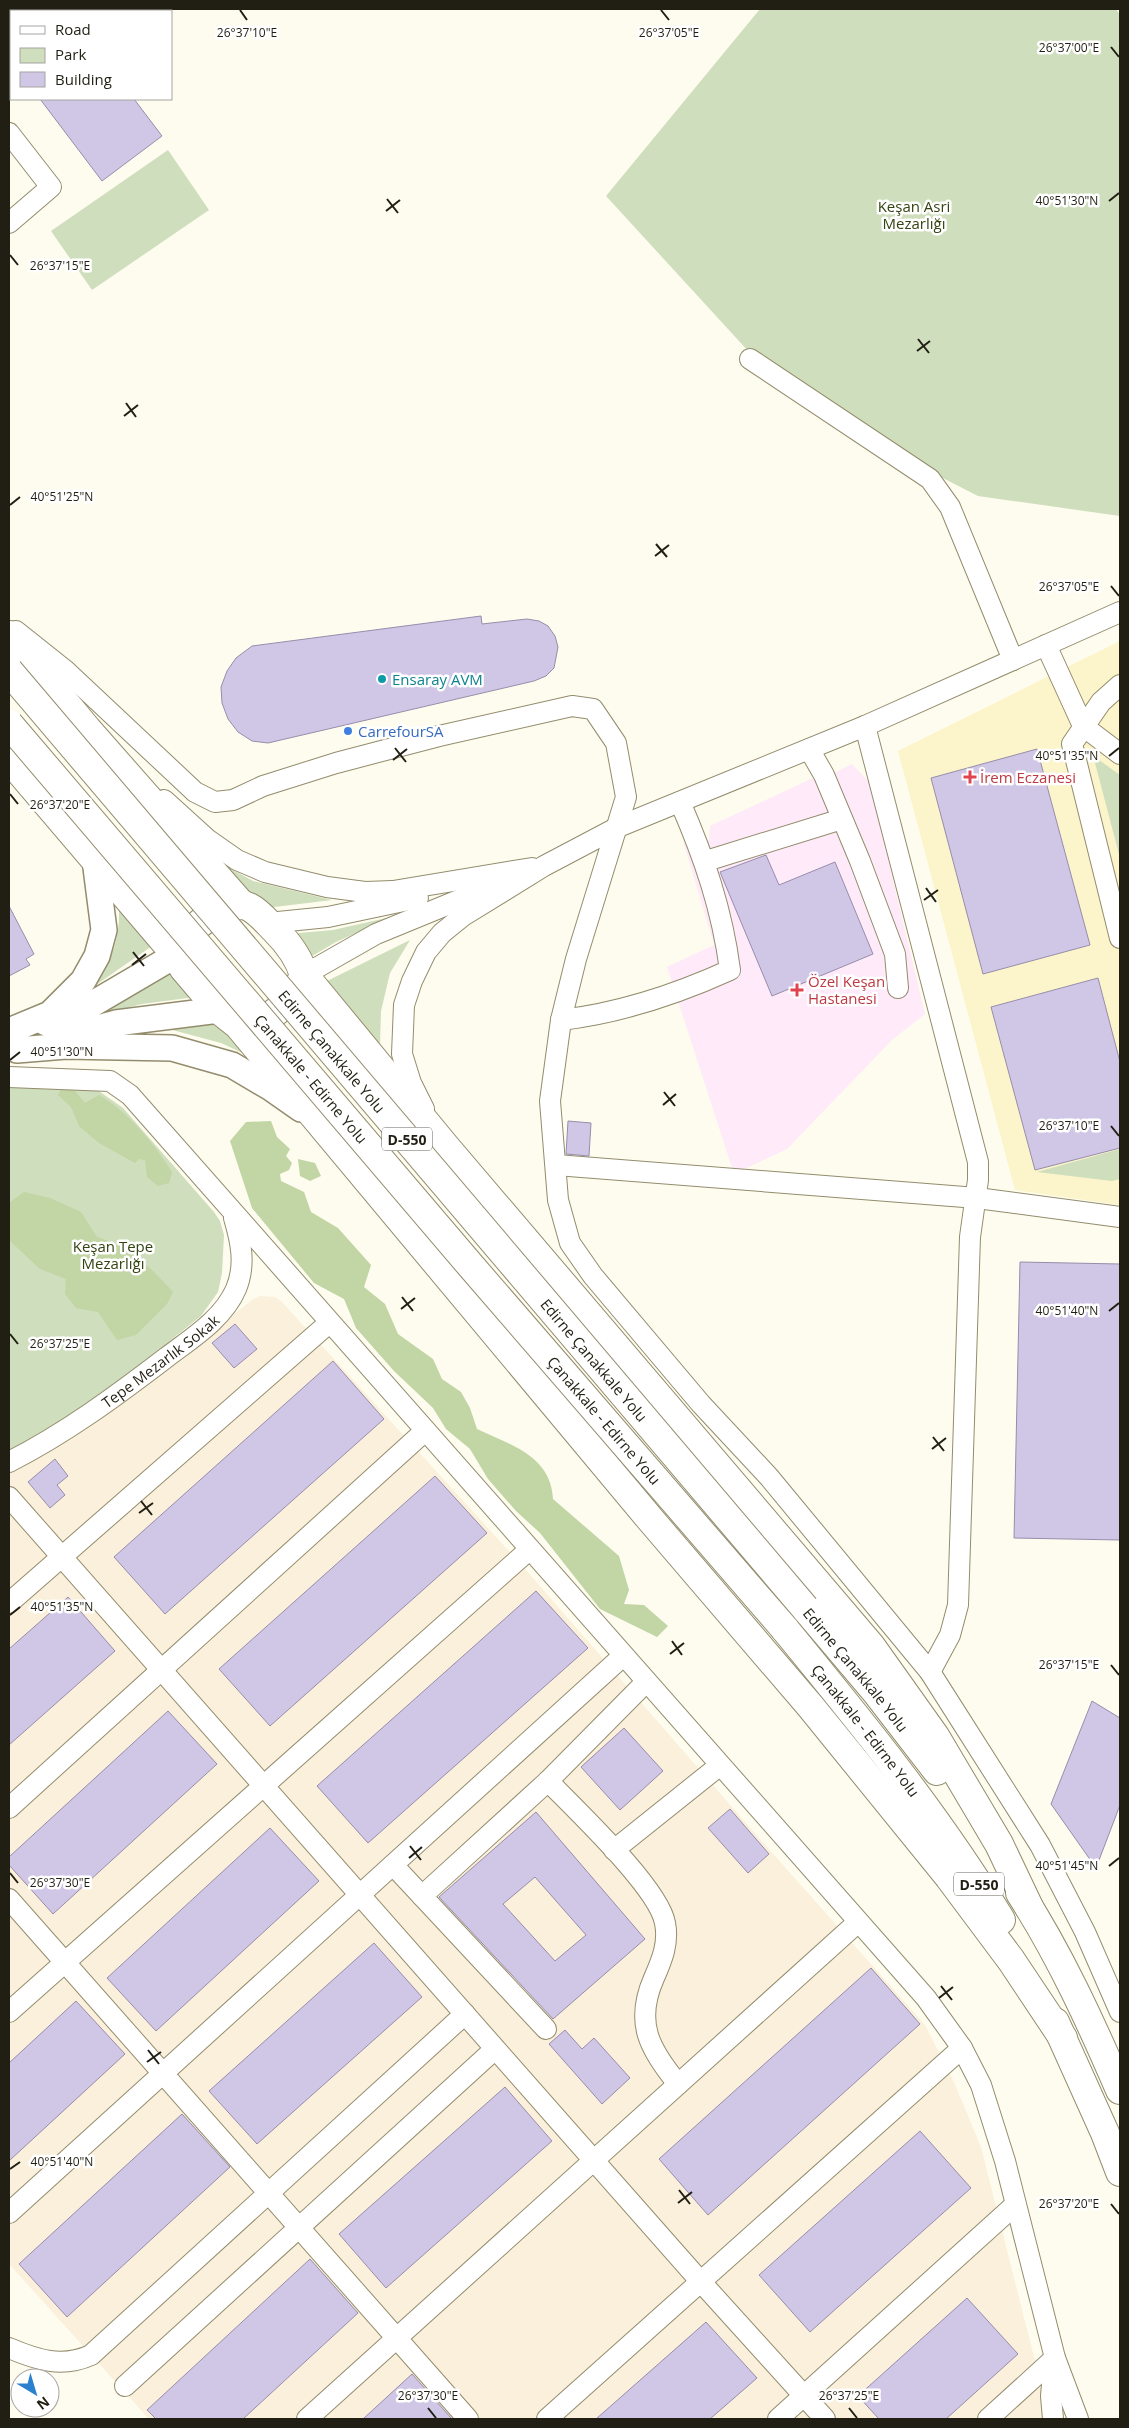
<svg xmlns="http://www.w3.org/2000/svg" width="1129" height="2428" font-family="'Open Sans',sans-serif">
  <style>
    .built { fill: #fcf4ca }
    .industrial { fill: #fbf0db }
    .medical { fill: #ffeafa }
    .green { fill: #cfdebc }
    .forest { fill: #c1d5a5 }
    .building { fill: #d0c6e6; stroke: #978dab; fill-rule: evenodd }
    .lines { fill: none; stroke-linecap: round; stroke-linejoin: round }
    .minor-casing { stroke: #938c6d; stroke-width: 22 }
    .major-casing { stroke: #938c6d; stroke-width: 28 }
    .highway-casing { stroke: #938c6d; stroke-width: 30 }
    .minor { stroke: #fff; stroke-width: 20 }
    .major { stroke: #fff; stroke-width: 25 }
    .highway { stroke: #fff; stroke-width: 28 }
    .highway-bridge-casing { stroke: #938c6d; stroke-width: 30; stroke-linecap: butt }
    .highway-bridge { stroke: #fff; stroke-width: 28 }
    .ticks { fill: none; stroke: #211f13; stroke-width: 2 }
    .culture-dot { fill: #0f9aa8; stroke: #fff; stroke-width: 2 }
    .shop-dot { fill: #3f7fe0; stroke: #fff; stroke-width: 2 }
    .health-dot { fill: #e0444e; stroke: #fff; stroke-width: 2 }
    .labels { text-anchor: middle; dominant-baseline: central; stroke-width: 5; stroke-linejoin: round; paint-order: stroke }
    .shield { fill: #fff; stroke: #64625a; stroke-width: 1 }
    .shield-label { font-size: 14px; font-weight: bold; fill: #211f13 }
    .park-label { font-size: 15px; fill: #334410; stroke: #fff }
    .culture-label { font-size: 15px; fill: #0d838f; stroke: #fff; text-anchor: start }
    .shop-label { font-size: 15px; fill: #366cbe; stroke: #fff; text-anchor: start }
    .health-label { font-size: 15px; fill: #be3a42; stroke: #fff; text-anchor: start }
    .street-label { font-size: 15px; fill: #211f13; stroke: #fff }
    .ticks-label { font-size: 12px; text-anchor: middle; fill: #211f13; stroke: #fff; stroke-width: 5; stroke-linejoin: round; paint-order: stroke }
  </style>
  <rect width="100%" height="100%" fill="#fefcee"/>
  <path class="built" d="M1120 641V1205L1015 1190 898 751Z"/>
  <path class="industrial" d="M260 1296 275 1297 282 1302 519 1562 752 1830 925 2025 954 2082 981 2147 1034 2357 1047 2419H149L9 2264V1474L107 1414 252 1300Z"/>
  <path class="medical" d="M852 764 870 783 925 1014 892 1040 787 1149 734 1174 667 967 714 945 683 841 693 846 709 840 710 826 815 777 834 773Z"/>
  <path class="green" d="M760 9H1116L1120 15V516L978 496 933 473 750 353 606 196Z
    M168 150 209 210 92 290 51 231Z
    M1099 760 1120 775V858L1095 763Z
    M222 864 253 881 332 900 258 909Z
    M119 905 152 946 93 987C113 958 120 940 119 905Z
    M391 917 336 942 307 959 288 934 333 930Z
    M410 940 390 973 381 1011 380 1045 327 981Z
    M174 971 195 997 142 1004 94 1016Z
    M218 1024 247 1055 221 1043 165 1028Z
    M9 1084 96 1089 123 1108 214 1212 220 1221 224 1235 222 1273 218 1292 201 1316 92 1403 9 1452Z
    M1120 1149V1179L1112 1181 1037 1172Z"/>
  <path class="forest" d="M61 1089 75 1091 85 1103 99 1095C129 1113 154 1143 172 1172L169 1183 158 1186 147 1177 145 1160 139 1159 135 1163 99 1143 79 1126 71 1107 58 1095Z
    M271 1121 277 1137 290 1149 286 1156 292 1163 289 1170 280 1174 281 1181 304 1192 311 1212 338 1228 371 1265 364 1287 385 1304 398 1334 433 1359 442 1379 461 1392 470 1408 477 1429C511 1445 551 1456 553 1499L619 1556 629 1590 624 1604 644 1605 668 1626 657 1637 600 1609 540 1533 516 1511 488 1479 470 1449 446 1429 433 1408 394 1371 356 1328 344 1299 314 1283 252 1208 230 1141 246 1122Z
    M298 1159 315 1163 321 1176 310 1181 300 1176Z
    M24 1192 50 1198 81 1212 97 1237C131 1247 149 1266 173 1292L167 1304 136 1335 117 1340 98 1312 76 1308 65 1294 66 1279 40 1269 9 1240V1203Z"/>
  <path class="building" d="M40 99H134L162 136 102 181Z
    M481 616 482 624 527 619 539 621 548 626 555 636 558 647 554 668 546 676 534 681 268 743 252 741 238 732 228 719 222 703 221 687 227 671 236 658 252 646Z
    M1037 749 1090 945 983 974 931 778Z
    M766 855 779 885 835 862 873 954 772 996 720 872Z
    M9 906 34 954 26 959 30 965 9 976Z
    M1098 978 1120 1062V1148L1035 1170 991 1007Z
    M568 1121 591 1123 589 1156 566 1154Z
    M1020 1262 1120 1264V1540L1014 1538Z
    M235 1324 257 1349 234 1368 212 1343Z
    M333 1361 384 1419 165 1614 114 1557Z
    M55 1459 68 1476 57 1485 65 1495 50 1508 28 1482Z
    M435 1476 487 1533 270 1726 219 1669Z
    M536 1591 588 1648 368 1843 317 1786Z
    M68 1597 115 1651 9 1745V1649Z
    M1092 1701 1120 1718V1805L1096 1868 1051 1804Z
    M168 1711 217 1764 53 1914 9 1865V1857Z
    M624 1728 663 1771 620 1810 581 1767Z
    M730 1809 769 1854 748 1873 708 1828Z
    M536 1812 645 1939 553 2019 439 1897ZM535 1877 586 1935 555 1961 503 1904Z
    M270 1828 319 1881 156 2031 107 1978Z
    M374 1943 422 1997 257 2144 209 2091Z
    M871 1968 920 2024 708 2215 659 2159Z
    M76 2001 125 2054 9 2161V2063Z
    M565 2030 582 2049 594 2038 630 2078 602 2104 549 2044Z
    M505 2087 552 2141 386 2288 339 2234Z
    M182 2114 230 2167 67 2317 19 2264Z
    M920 2131 971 2188 810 2332 759 2275Z
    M310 2259 358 2313 243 2419H156L147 2410Z
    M967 2298 1018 2354 946 2419H879L858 2396Z
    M706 2322 757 2378 710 2419H596Z
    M412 2374 452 2419H363Z"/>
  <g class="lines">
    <defs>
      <g id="minor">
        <path d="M9 133 51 187 9 223"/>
        <path d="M750 359 930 479 950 507 1013 660"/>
        <path d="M16 631 65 670 195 792 215 802 233 800 263 786 336 763 439 736 572 706 593 709 616 743 626 797 576 959 561 1020 550 1101 558 1200 570 1243 593 1276 701 1404 769 1477 930 1672 1040 1845 1085 1932 1120 2012"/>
        <path d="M1046 645 1083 726 1120 754"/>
        <path d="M1120 685 1101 702 1072 744 1120 938"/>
        <path d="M865 726 978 1162V1180L970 1237 958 1605 950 1635 930 1672"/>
        <path d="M809 749 824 775 860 861 895 954 898 988"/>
        <path d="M164 800 207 839 237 860 265 872 327 887 365 892 393 891 532 868"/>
        <path d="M706 861 842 819"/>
        <path d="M268 923 328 917 418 898"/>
        <path d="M304 975 376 934 493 886"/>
        <path d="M561 1020C620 1013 675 995 730 970 722 909 704 857 680 802"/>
        <path d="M9 1077 110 1081 130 1095 926 1998 962 2048 981 2085 1005 2161 1055 2358 1078 2419"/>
        <path d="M424 1109 411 1083 402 1054 404 1005 412 981 426 952 442 933 463 916 544 866 618 827 865 726 1120 612"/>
        <path d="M556 1165 977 1198 1120 1217"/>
        <path id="s1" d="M9 1462C66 1433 116 1396 167 1357 192 1338 223 1319 236 1289 246 1265 241 1242 234 1218"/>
        <path d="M9 1497 701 2282 825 2419"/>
        <path d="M9 1603 329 1323"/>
        <path d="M548 1781C575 1809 659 1888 665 1923 669 1943 662 1960 654 1978 634 2023 650 2050 678 2084"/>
        <path d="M9 1808 425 1431"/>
        <path d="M614 1850 719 1766"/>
        <path d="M393 1865 546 2029"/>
        <path d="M422 1896 548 1781 646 1682"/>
        <path d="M9 1899 468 2419"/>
        <path d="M9 2012 529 1550"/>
        <path d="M9 2213 623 1656"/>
        <path d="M9 2348C37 2360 62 2368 91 2355L465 2014"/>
        <path d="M125 2386 495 2049"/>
        <path d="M307 2419 857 1923"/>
        <path d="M547 2419 962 2048"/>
        <path d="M778 2419 1015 2205"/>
        <path d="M988 2419 1055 2358"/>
        <path d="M1053 2419 1051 2396 1054 2360"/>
      </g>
      <path id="major" d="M46 1023 72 1016 176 955
        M9 1031 50 1014 83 981 97 956 104 930 95 860
        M61 1038 116 1023 219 1010
        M17 1050 66 1046 172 1048 232 1065 271 1088 301 1109"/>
      <g id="highway">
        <path d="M9 635 87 729 241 904"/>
        <path d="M9 759 176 955 184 969 219 1010 238 1025 650 1519 811 1707 949 1877 1011 1960 1063 2038"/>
        <path d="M176 955C181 948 185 938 191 932 201 920 234 899 249 907 259 912 267 922 275 930 288 943 299 958 304 975L445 1146 871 1646 935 1736 999 1844 1029 1907"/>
        <path d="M239 1025C268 1024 289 1004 302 980"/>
        <path id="s2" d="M805 1608 876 1692 937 1771"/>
        <path id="s3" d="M784 1628C862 1723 937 1815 1001 1920"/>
        <path d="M1020 1893C1060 1955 1091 2023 1120 2090"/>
        <path d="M1055 2022 1105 2133 1120 2172"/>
      </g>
    </defs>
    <use href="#minor" class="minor-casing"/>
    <use href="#major" class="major-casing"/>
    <use href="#highway" class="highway-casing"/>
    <use href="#minor" class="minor"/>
    <use href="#major" class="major"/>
    <use href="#highway" class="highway"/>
    <defs>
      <g id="highway-bridge">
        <path id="s4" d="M9 671 805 1608"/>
        <path id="s5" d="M9 724 471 1266 784 1628"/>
      </g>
    </defs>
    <use href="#highway-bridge" class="highway-bridge-casing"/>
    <use href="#highway-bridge" class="highway-bridge"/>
  </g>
  <path class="ticks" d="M240 10 247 20M661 10 669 20M1111 47 1119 57M387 199 398 213M1109 201 1119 193M386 211 400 200M10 255 18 265M918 339 929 353M917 351 930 341M126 403 136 417M124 416 138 405M10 505 20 497M656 544 667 557M655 556 669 545M1111 586 1119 596M395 748 406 762M1109 756 1119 748M393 760 407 749M10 794 18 804M926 888 936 902M924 900 938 890M133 952 144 966M132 965 146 954M10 1060 20 1052M664 1092 675 1106M663 1105 676 1094M1111 1126 1119 1136M402 1297 413 1311M401 1309 415 1298M1109 1311 1119 1303M10 1334 18 1344M933 1437 944 1451M932 1449 946 1438M141 1501 152 1515M139 1513 153 1503M10 1615 20 1607M672 1641 682 1655M670 1654 684 1643M1111 1665 1119 1675M410 1846 421 1860M409 1858 422 1847M1109 1866 1119 1858M10 1873 18 1883M941 1986 952 2000M939 1998 953 1987M148 2050 159 2064M147 2062 161 2052M10 2169 20 2162M679 2190 690 2204M678 2203 692 2192M1111 2204 1119 2214M428 2408 436 2418M849 2408 857 2418"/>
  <circle class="culture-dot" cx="382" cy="679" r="5"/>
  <circle class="shop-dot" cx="348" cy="731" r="5"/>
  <g class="health-dot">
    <path d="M967.5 769.5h5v5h5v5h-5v5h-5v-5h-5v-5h5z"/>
    <path d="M794.5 982.5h5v5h5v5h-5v5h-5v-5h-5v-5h5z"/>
  </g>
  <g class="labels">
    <g class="shield">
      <rect x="382" y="1127.5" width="50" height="23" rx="4"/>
      <rect x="954" y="1872.5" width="50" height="23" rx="4"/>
    </g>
    <g class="shield-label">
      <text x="407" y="1139">D-550</text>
      <text x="979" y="1884">D-550</text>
    </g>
    <g class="park-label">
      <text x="914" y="206">Keşan Asri<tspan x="914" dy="17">Mezarlığı</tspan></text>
      <text x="113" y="1246">Keşan Tepe<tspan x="113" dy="17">Mezarlığı</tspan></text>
    </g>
    <g class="culture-label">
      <text x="392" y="679">Ensaray AVM</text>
    </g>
    <g class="shop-label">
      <text x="358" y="731">CarrefourSA</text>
    </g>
    <g class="health-label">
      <text x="980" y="777">İrem Eczanesi</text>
      <text x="808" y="981">Özel Keşan<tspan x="808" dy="17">Hastanesi</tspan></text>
    </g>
    <g class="street-label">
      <text stroke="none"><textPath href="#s4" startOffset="499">Edirne Çanakkale Yolu</textPath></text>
      <text stroke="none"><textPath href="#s5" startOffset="466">Çanakkale - Edirne Yolu</textPath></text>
      <text stroke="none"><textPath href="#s1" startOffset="182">Tepe Mezarlık Sokak</textPath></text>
      <text stroke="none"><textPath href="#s4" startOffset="904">Edirne Çanakkale Yolu</textPath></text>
      <text stroke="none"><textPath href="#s5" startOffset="916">Çanakkale - Edirne Yolu</textPath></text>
      <text stroke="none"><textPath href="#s2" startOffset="80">Edirne Çanakkale Yolu</textPath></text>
      <text stroke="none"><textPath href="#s3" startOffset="131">Çanakkale - Edirne Yolu</textPath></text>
    </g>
  </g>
  <g class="ticks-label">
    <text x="247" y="37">26°37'10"E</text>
    <text x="669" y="37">26°37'05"E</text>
    <text x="1069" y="52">26°37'00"E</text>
    <text x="1067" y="205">40°51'30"N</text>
    <text x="60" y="270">26°37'15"E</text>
    <text x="62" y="501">40°51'25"N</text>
    <text x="1069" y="591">26°37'05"E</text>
    <text x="1067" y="760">40°51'35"N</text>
    <text x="60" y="809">26°37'20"E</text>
    <text x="62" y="1056">40°51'30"N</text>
    <text x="1069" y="1130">26°37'10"E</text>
    <text x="1067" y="1315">40°51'40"N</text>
    <text x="60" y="1348">26°37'25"E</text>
    <text x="62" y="1611">40°51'35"N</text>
    <text x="1069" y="1669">26°37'15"E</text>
    <text x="1067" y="1870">40°51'45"N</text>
    <text x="60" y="1887">26°37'30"E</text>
    <text x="62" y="2166">40°51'40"N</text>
    <text x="1069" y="2208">26°37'20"E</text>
    <text x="428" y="2400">26°37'30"E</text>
    <text x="849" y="2400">26°37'25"E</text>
  </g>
  <rect width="1129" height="2428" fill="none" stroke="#211f13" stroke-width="20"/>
  <rect x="10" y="10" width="162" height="90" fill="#ffffff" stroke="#a6a5a1"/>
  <rect x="20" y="26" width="25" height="8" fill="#ffffff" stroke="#a6a5a1"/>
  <text x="55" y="35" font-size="15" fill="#211f13">Road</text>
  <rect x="20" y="48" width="25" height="15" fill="#cfdebc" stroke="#a6a5a1"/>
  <text x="55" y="60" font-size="15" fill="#211f13">Park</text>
  <rect x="20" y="72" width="25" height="15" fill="#d0c6e6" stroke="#a6a5a1"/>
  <text x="55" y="85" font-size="15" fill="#211f13">Building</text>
  <g transform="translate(35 2393) rotate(142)"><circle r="24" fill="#ffffff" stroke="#a6a5a1"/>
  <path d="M0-4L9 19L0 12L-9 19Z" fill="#2c81cf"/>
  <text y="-8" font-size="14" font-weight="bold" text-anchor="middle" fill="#211f13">N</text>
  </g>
</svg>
